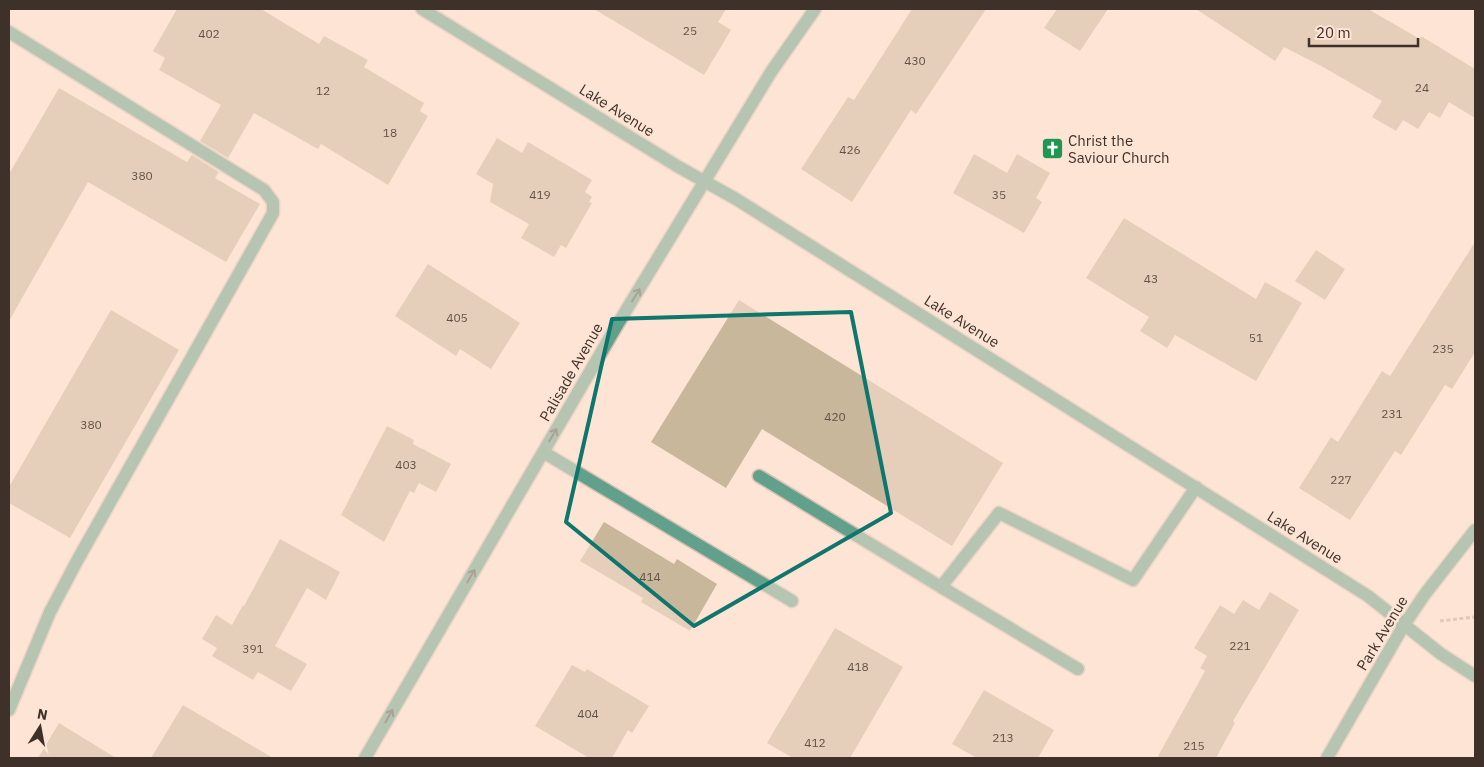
<svg xmlns="http://www.w3.org/2000/svg" width="1484" height="767" font-family="'IBM Plex Sans',sans-serif">
  <style>
    .building { fill: #c9b79b }
    .lines { fill: none; stroke-linecap: round; stroke-linejoin: round }
    .minor-casing { stroke: #d7c0b2; stroke-width: 15 }
    .path { stroke: #bda89b; stroke-width: 3; stroke-dasharray: 4 2.5; stroke-linecap: butt }
    .minor { stroke: #61a08a; stroke-width: 12 }
    .oneway { stroke: #485246 }
    .marked { fill: none; stroke: #0f766e; stroke-width: 4; stroke-linejoin: round }
    .labels { text-anchor: middle; dominant-baseline: central; stroke-width: 5; stroke-linejoin: round; paint-order: stroke }
    .number-label { font-size: 12px; fill: #605246 }
    .street-label { font-size: 15px; fill: #3d3129; stroke: #fde4d4 }
    .poi-label { font-size: 15px; fill: #3d3129; stroke: #fde4d4; text-anchor: start }
  </style>
  <rect width="100%" height="100%" fill="#fde4d4"/>
  <path class="building" d="M177 9H261L319 44 324 36 368 60 364 67 424 103 420 111 428 116 388 185 321 144 318 149 254 113 228 158 200 141 221 105 159 70 165 58 153 51Z
    M594 9H726L718 22 731 30 704 75Z
    M912 9H986L916 114 911 110 852 202 801 169 848 97 854 100Z
    M1057 9H1108L1080 51 1044 28Z
    M1196 9H1368L1420 39 1421 36 1475 69V118L1449 102 1440 118 1429 112 1418 129 1403 120 1396 131 1372 117 1382 101 1323 67 1284 47 1275 61Z
    M59 88 187 162 192 155 219 172 215 178 260 204 226 262 88 182 9 321V174Z
    M497 138 522 153 528 142 592 180 585 192 592 197 589 202 592 203 566 248 561 245 554 257 521 238 529 224 490 202 493 184 476 174Z
    M974 154 1007 173 1017 154 1050 173 1036 198 1042 202 1024 233 953 193Z
    M1124 218 1256 299 1265 282 1302 303 1256 381 1175 335 1167 348 1140 331 1149 317 1086 278Z
    M1475 242V352L1452 389 1445 385 1401 455 1395 451 1350 520 1299 488 1331 437 1338 442 1382 371 1390 376Z
    M1316 250 1345 269 1325 300 1295 281Z
    M428 264 520 323 491 369 460 349 456 356 395 316Z
    M739 300 1003 463 952 546 762 429 726 488 651 442Z
    M111 310 179 350 70 538 9 503V487Z
    M387 426 414 440 413 444 451 464 436 492 419 483 414 493 410 491 384 542 341 515Z
    M604 522 674 564 677 559 717 584 690 631 641 602 643 598 580 561Z
    M280 539 340 572 326 600 307 588 275 646 307 664 291 691 258 672 253 680 212 656 217 648 202 639 216 615 232 625 243 605 244 606Z
    M1270 592 1299 610 1233 721 1235 723 1216 758H1157L1205 671 1200 668 1207 656 1194 648 1220 605 1234 614 1243 600 1259 610Z
    M835 628 903 667 850 758H793L767 743Z
    M572 665 585 672 587 669 649 706 632 733 628 730 612 758H589L535 726Z
    M984 690 1054 730 1038 758H977L952 744Z
    M183 705 273 758H151Z
    M59 723 116 758H38Z"/>
  <g class="lines">
    <defs>
      <path id="minor" d="M422 9 677 166 736 199 1368 596 1441 654 1475 676
        M9 32 264 190 273 202V213L77 561 50 612 9 710
        M543 452 792 601
        M759 476 941 587 999 513 1133 580 1196 487
        M941 587 1078 669
        M365 758 616 327 771 72 815 9
        M1327 758 1404 625 1425 594 1475 530"/>
    </defs>
    <use href="#minor" class="minor-casing"/>
    <path class="path" d="M1440 621 1475 617"/>
    <use href="#minor" class="minor"/>
  </g>
  <defs><path id="oneway-shaft" d="M-6 0H5M1.5-3L5.5 0L1.5 3" fill="none" stroke-width="1.6" stroke-linecap="round" stroke-linejoin="round" transform="scale(1.25)"/></defs>
  <g class="oneway">
    <use href="#oneway-shaft" transform="translate(636 295) rotate(-58)"/>
    <use href="#oneway-shaft" transform="translate(553 435) rotate(-60)"/>
    <use href="#oneway-shaft" transform="translate(471 576) rotate(-60)"/>
    <use href="#oneway-shaft" transform="translate(389 716) rotate(-60)"/>
  </g>
  <path d="M0 0H1484V767H0ZM851 312 891 513 694 626 566 522 612 319Z" fill="#fde4d4" fill-opacity=".55" fill-rule="evenodd"/>
  <path class="marked" d="M851 312 891 513 694 626 566 522 612 319Z"/>
  <defs>
    <symbol id="church-square" viewBox="-11 -11 22 22"><rect x="-9" y="-9" width="18" height="18" rx="4" fill="#1f9652" stroke="#fde4d4"/><path d="M-1.2-6h2.4v3.5h3.3v2.4h-3.3V6h-2.4V-.1h-3.3v-2.4h3.3Z" fill="#fff"/></symbol>
  </defs>
  <g fill-rule="evenodd">
    <use href="#church-square" x="1040" y="136" width="25" height="25"/>
  </g>
  <g class="labels">
    <g class="number-label">
      <text x="690" y="30">25</text>
      <text x="209" y="33">402</text>
      <text x="915" y="60">430</text>
      <text x="1422" y="87">24</text>
      <text x="323" y="90">12</text>
      <text x="390" y="132">18</text>
      <text x="850" y="149">426</text>
      <text x="142" y="175">380</text>
      <text x="540" y="194">419</text>
      <text x="999" y="194">35</text>
      <text x="1151" y="278">43</text>
      <text x="457" y="317">405</text>
      <text x="1256" y="337">51</text>
      <text x="1443" y="348">235</text>
      <text x="1392" y="413">231</text>
      <text x="835" y="416">420</text>
      <text x="91" y="424">380</text>
      <text x="406" y="464">403</text>
      <text x="1341" y="479">227</text>
      <text x="650" y="576">414</text>
      <text x="1240" y="645">221</text>
      <text x="253" y="648">391</text>
      <text x="858" y="666">418</text>
      <text x="588" y="713">404</text>
      <text x="1003" y="737">213</text>
      <text x="815" y="742">412</text>
      <text x="1194" y="745">215</text>
    </g>
    <g class="street-label">
      <text transform="translate(617 110) rotate(32)">Lake Avenue</text>
      <text transform="translate(962 321) rotate(32)">Lake Avenue</text>
      <text transform="translate(571 372) rotate(-60)">Palisade Avenue</text>
      <text transform="translate(1305 537) rotate(32)">Lake Avenue</text>
      <text transform="translate(1382 633) rotate(-59)">Park Avenue</text>
    </g>
    <g class="poi-label">
      <text x="1068" y="140">Christ the<tspan x="1068" dy="17">Saviour Church</tspan></text>
    </g>
  </g>
  <rect width="1484" height="767" fill="none" stroke="#3d3129" stroke-width="20"/>
  <g transform="translate(40 727) rotate(11)" stroke="#fde4d4" stroke-width="4" paint-order="stroke">
  <path d="M0-4L9 19L0 12L-9 19Z" fill="#3d3129"/>
  <text y="-8" font-size="14" font-weight="bold" text-anchor="middle" fill="#3d3129">N</text>
  </g>
  <path d="M1309 38v8h109v-8" fill="none" stroke="#3d3129" stroke-width="2.5"/>
  <text x="1316" y="38" font-size="15" fill="#3d3129" stroke="#fde4d4" stroke-width="4" paint-order="stroke">20 m</text>
</svg>
